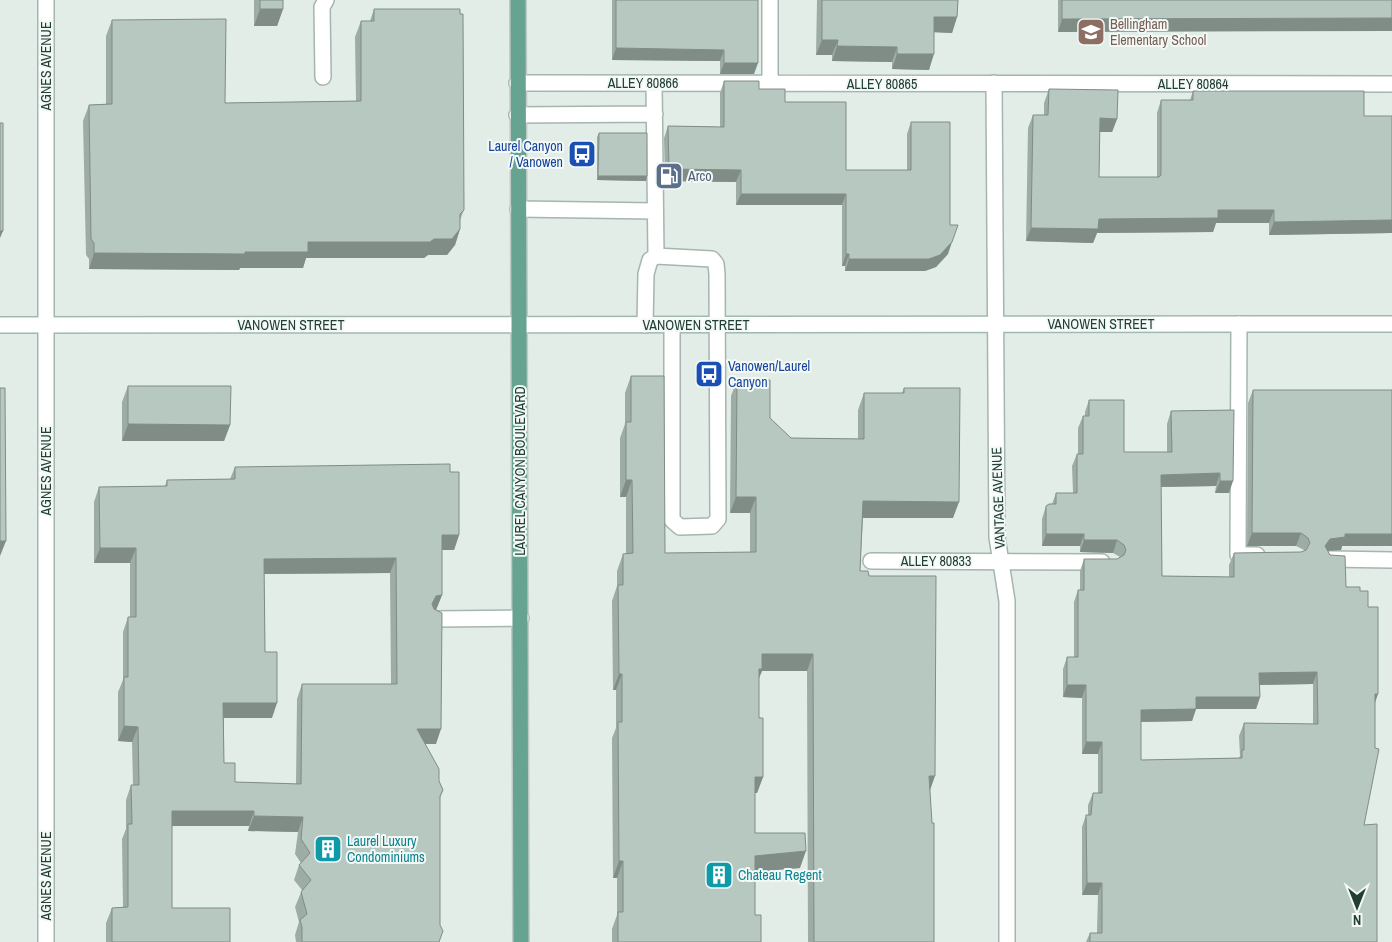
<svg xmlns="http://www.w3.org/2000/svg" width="1392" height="942" font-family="'Archivo Narrow',sans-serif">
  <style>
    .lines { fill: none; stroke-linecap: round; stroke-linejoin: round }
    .lane-casing { stroke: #a5b5af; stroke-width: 18 }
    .street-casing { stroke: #a5b5af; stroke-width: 18 }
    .secondary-casing { stroke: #a0b9af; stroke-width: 18 }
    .primary-casing { stroke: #c1c9c6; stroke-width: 18 }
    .lane { stroke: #fff; stroke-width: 15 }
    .street { stroke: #fff; stroke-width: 15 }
    .secondary { stroke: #fff; stroke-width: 15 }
    .primary { stroke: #66a390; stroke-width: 15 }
    .wall { fill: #9daca5; fill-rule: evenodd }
    .shaded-wall { fill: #808c86 }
    .building { fill: #b7c8c0; stroke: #808c86; fill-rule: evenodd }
    .labels { text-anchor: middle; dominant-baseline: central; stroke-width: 4; stroke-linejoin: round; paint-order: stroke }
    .education-label { font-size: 14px; fill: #785e54; stroke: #f3f9f6; text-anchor: start }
    .street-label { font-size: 14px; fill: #223e35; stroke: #f3f9f6 }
    .transit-label { font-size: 14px; fill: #164399; stroke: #f3f9f6; text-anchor: end }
    .service-label { font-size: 14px; fill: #4e5e75; stroke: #f3f9f6; text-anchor: start }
    .culture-label { font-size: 14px; fill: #0d838f; stroke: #f3f9f6; text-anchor: start }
  </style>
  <rect width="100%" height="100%" fill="#e2ede8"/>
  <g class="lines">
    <defs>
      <path id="lane" d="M323 77 322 7 326 0
        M517 83 1392 84
        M654 83 656 256
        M770 84V0
        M517 115 655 114
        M518 209 655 211
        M1239 324 1238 555H1257
        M645 325 646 274 650 260 656 256 712 259 716 264 717 274 718 519 712 526 680 527 672 520V325
        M1330 559 1392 560
        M871 561 1102 562
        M436 619 521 618"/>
      <path id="street" d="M994 83 997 537 1007 601V942
        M46 942V0"/>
      <path id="secondary" d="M0 325 1392 324"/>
      <path id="primary" d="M518 0 521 942"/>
    </defs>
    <use href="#lane" class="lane-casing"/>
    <use href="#street" class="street-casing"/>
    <use href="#secondary" class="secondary-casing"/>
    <use href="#primary" class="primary-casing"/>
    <use href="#lane" class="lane"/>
    <use href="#street" class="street"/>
    <use href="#secondary" class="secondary"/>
    <use href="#primary" class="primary"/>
  </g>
  <path class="wall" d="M254 0H283V9L277 26H254Z
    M612 0H758L754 74H720V61L612 60Z
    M817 0H958L957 17 952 33 934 32 929 70 892 69V62L832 61V55H816Z
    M1058 0H1392L1058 32Z
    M374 9 464 210 460 220V229L455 245 447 255H428L424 258H306L303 268H240L239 270 89 269V259L86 255 83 121 89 105 106 104V36L112 20 225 103 356 101 355 37 361 21H370Z
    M724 81 759 89 785 102 846 170H907V134L911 122 948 254 936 267 925 271H845V266H842V205H736V182L665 181 664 138 668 126 720 127V93Z
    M1049 89 1117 119 1112 132H1100L1099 177H1157V113L1161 100H1190L1193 91 1364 116H1392V233L1269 235V223H1216L1213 232 1097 233 1093 243 1026 241 1028 128 1033 115H1044V103Z
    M599 133 646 181 597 180V137Z
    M631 376 665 553 750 552V513H730L731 396 737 380 770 418 791 438 858 439V410L864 393H902L904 388 953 518H863L860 571 869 576 930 790 934 942H808L807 671H762L759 678V718L763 777 757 793H755V833L800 868 755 872V915L761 942H612V929L617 915V878H613L612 738 616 728V690H613L612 601 617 586V571L623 554H626V497H620V438L625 424V393Z
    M128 386 230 425 224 441H122V402Z
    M1253 390 1392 546H1342L1341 550 1328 551 1346 587 1360 591 1368 607 1375 702 1364 825 1377 942H1086L1090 933H1097L1098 895H1082V827L1086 815H1088V805L1093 793H1098V754H1082V698L1063 697V669L1067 657H1074V602L1078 590H1080V571L1084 559H1117L1120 557 1113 553 1080 552V546H1042V519L1046 506 1052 504 1056 493H1073L1072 466 1077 454H1078V428L1083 416H1085V412L1089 400 1124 452H1167V424L1171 411 1234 410 1229 493H1215L1216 486 1161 487 1162 576 1229 577V565L1234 553 1301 552 1304 551V550L1296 546H1247L1248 403ZM1313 684V724L1244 723 1239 736 1240 756 1239 758 1141 760V722L1192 721 1196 709H1256L1260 697V685Z
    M235 467 450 472 459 535 454 550H442V595L436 610H435L436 744H425L439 781 443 790 440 798 439 942H296L295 935 299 922 295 907 302 890 294 880 299 865 301 863 295 854 298 832 248 831 249 826H172V908L230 942H106V923L112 908 123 907 122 839 126 829V800L131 785H133L132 742 118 741V692L123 680V632L128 617H130V563H94V502L99 487 165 486 167 480 230 479ZM390 573 391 684H302L297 699 296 784 235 782 224 763V718H272L265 652 264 574Z"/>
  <path class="shaded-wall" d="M260 9H283L277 26H254Z
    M934 17H957L952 33 929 32Z
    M1392 18V31L1058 32 1062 19Z
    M822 40H838L832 55H816Z
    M837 46 897 47 892 62 832 61Z
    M616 48 724 50 720 61 612 60Z
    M897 54H934L929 70 892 69Z
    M724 63H758L754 74H720Z
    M1100 118 1117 119 1112 132H1096Z
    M669 169 741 170 736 182 665 181Z
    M598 176H647L646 181 597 180Z
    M741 194H846L842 205H736Z
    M1218 210H1274L1269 223H1216L1213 232 1097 233 1093 243 1026 241 1031 228 1099 219Z
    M1392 220V233L1269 235 1274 222Z
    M460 229 455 245 447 255H428L424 258H306L303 268H240L239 270 89 269 94 253 245 252 308 242 434 239Z
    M0 231H3L0 238Z
    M952 242 948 254 936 267 925 271H845L849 259Z
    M846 254H849L845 266H842Z
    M128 424 230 425 224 441H122Z
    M1220 473 1216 486 1157 487 1161 475Z
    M626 480H632L626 497H620Z
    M1220 481H1233L1229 493H1215Z
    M736 497H756L750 513H730Z
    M863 501 959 502 953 518H857Z
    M1252 533H1301L1296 546H1247Z
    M1046 534H1084L1080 546H1042Z
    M1345 534H1392V546H1342L1341 550 1325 551V546L1330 539Z
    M442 535H459L454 550H436Z
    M1084 540H1117L1113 553 1080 552Z
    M0 541H6L0 556Z
    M100 548H136L130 563H94Z
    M396 558 390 573 259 574 264 559Z
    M442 595 436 610 431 611 432 604 436 596Z
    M762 654H813L807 671H762L756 685H753Z
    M1317 672 1313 684 1255 685 1259 673Z
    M619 674H622L616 690H613Z
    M1067 685H1086L1082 698 1063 697Z
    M1375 694H1378L1374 706Z
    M1196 697H1260L1256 709H1196L1192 721 1136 722 1141 710Z
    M223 703H277L272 718H218Z
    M124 726 138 727 132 742 118 741Z
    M417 729H441L436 744H411Z
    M1086 742H1102L1098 754H1082Z
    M929 776H935L929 793Z
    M755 777H763L757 793H749Z
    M172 811H254L249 826H166Z
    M254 816 303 817 298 832 248 831Z
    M806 851 800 868 749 872 755 856Z
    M619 861H623L617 878H613Z
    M1087 883H1102L1098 895H1082Z"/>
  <path class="building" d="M260 0H283V9H260Z
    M616 0H758V63H724V50L616 48Z
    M822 0H958L957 17H934V54H897V47L837 46 838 40H822Z
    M1062 0H1392V18L1062 19Z
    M374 9H460V14H463L464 210 460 214V229L452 239H434L430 242H308V252H245V254L94 253V243L91 239 89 105 112 104V20L226 19 225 103 361 101V21H374Z
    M724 81H759V89H785V102H846V170H911V122H950V225H958L952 242 940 255 929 259H849V254H846V194H741V170L669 169 668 126 724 127Z
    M1049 89 1118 90 1117 119 1100 118 1099 177H1159L1161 175V100H1193V91H1364V116H1392V220L1274 222V210H1218V218L1099 219 1098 229 1031 228 1033 115H1048Z
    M0 123H3V231H0Z
    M599 133H647V176H598Z
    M631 376H664L665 553 756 552V497H736L737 380H770V418L791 438 864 439V393H904V388H960L959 502 863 501 860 571H868L869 576H936L935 776H929L932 823H934V942H814L813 654H762V669H759V718H763V777H755V833H805L806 851 755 856V915H761V942H618V912H623V861H619L618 722H622V674H619L618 585H623V554L633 553 632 480H626V422H631Z
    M128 386H231L230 425 128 424Z
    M0 388H5L6 541H0Z
    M1253 390H1392V534H1345V537L1330 539 1325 546 1330 555 1345 556 1346 587H1360V591H1368V607H1378V694H1375V748L1379 749 1364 825 1377 824V942H1090V933H1102V883H1087L1086 815H1091L1093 793H1102V742H1086V685H1067V657H1078V590H1084V559H1117L1124 555 1126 550 1124 545 1117 540H1084V534H1046V506L1049 504H1056V493H1077V454H1083V416H1089V400H1124V452H1172L1171 411 1234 410 1233 481H1220V473L1161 475 1162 576 1234 577V553L1301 552 1306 550 1310 543 1308 538 1301 533H1252ZM1317 672 1318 724 1244 723V750H1242V758L1141 760V710L1196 709V697H1260L1259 673Z
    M450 464V472H459V535H442V595L436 596 432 604 434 609 442 613 441 729H417L439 769V781L443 790 440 796V925L443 931 439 942H302V927L300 920 307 914 301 892 311 880 299 865 310 853 301 839 303 817 254 816V811H172V908H230V942H112V908L128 907V824H132L131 785H139L138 727 124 726V677H128V617H136V548H100L99 487 167 486V480L235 479V467ZM396 558 397 684H302L301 784 235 782V763H224L223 703H277V652H265L264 559Z"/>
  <defs>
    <symbol id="school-square" viewBox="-11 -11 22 22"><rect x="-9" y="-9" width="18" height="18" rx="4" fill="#8d6e63" stroke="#f3f9f6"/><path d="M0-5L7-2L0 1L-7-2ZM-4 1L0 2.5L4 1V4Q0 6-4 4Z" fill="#fff"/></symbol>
    <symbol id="bus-square" viewBox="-11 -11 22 22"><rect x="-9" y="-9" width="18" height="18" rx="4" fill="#1a4fb4" stroke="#f3f9f6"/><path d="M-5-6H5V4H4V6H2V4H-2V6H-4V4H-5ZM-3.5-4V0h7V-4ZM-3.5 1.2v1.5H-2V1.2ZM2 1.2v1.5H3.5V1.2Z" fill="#fff"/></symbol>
    <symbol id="fuel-square" viewBox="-11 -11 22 22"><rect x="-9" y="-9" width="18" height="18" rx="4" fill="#5c6f8a" stroke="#f3f9f6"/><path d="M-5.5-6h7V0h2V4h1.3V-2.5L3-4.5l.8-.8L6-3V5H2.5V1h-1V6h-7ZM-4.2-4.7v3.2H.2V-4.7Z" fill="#fff"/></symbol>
    <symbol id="building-square" viewBox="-11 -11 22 22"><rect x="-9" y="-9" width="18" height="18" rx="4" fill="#0f9aa8" stroke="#f3f9f6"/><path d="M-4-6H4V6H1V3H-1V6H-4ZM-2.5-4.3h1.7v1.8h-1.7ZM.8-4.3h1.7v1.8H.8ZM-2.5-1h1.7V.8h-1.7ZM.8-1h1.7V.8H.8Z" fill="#fff"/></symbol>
  </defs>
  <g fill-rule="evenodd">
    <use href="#school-square" x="1075" y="16" width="32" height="32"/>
    <use href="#bus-square" x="566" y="138" width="32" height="32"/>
    <use href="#fuel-square" x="653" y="160" width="32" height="32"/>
    <use href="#bus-square" x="693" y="358" width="32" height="32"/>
    <use href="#building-square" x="312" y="833" width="32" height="32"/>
    <use href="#building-square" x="703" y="859" width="32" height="32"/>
  </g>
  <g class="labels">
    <g class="education-label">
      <text x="1110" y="24">Bellingham<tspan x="1110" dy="16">Elementary School</tspan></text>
    </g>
    <g class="street-label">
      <text transform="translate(46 66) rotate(-90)">AGNES AVENUE</text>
      <text x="643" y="83">ALLEY 80866</text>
      <text x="882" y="84">ALLEY 80865</text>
      <text x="1193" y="84">ALLEY 80864</text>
      <text x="1101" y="324">VANOWEN STREET</text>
      <text x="291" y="325">VANOWEN STREET</text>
      <text x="696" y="325">VANOWEN STREET</text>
      <text transform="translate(46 471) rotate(-90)">AGNES AVENUE</text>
      <text transform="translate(520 471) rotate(-90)">LAUREL CANYON BOULEVARD</text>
      <text transform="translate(998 498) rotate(-92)">VANTAGE AVENUE</text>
      <text x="936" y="561">ALLEY 80833</text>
      <text transform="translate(46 876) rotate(-90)">AGNES AVENUE</text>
    </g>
    <g class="transit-label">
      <text x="563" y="146">Laurel Canyon<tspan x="563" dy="16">/ Vanowen</tspan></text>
      <text x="728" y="366" text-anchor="start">Vanowen/Laurel<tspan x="728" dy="16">Canyon</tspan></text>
    </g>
    <g class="service-label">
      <text x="688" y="176">Arco</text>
    </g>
    <g class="culture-label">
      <text x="347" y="841">Laurel Luxury<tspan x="347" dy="16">Condominiums</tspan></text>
      <text x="738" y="875">Chateau Regent</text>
    </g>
  </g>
  <g transform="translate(1357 907) rotate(180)" stroke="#f3f9f6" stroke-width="4" paint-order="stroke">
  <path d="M0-4L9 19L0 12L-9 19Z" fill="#223e35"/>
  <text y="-8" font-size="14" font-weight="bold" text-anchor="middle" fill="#223e35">N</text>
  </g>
</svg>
